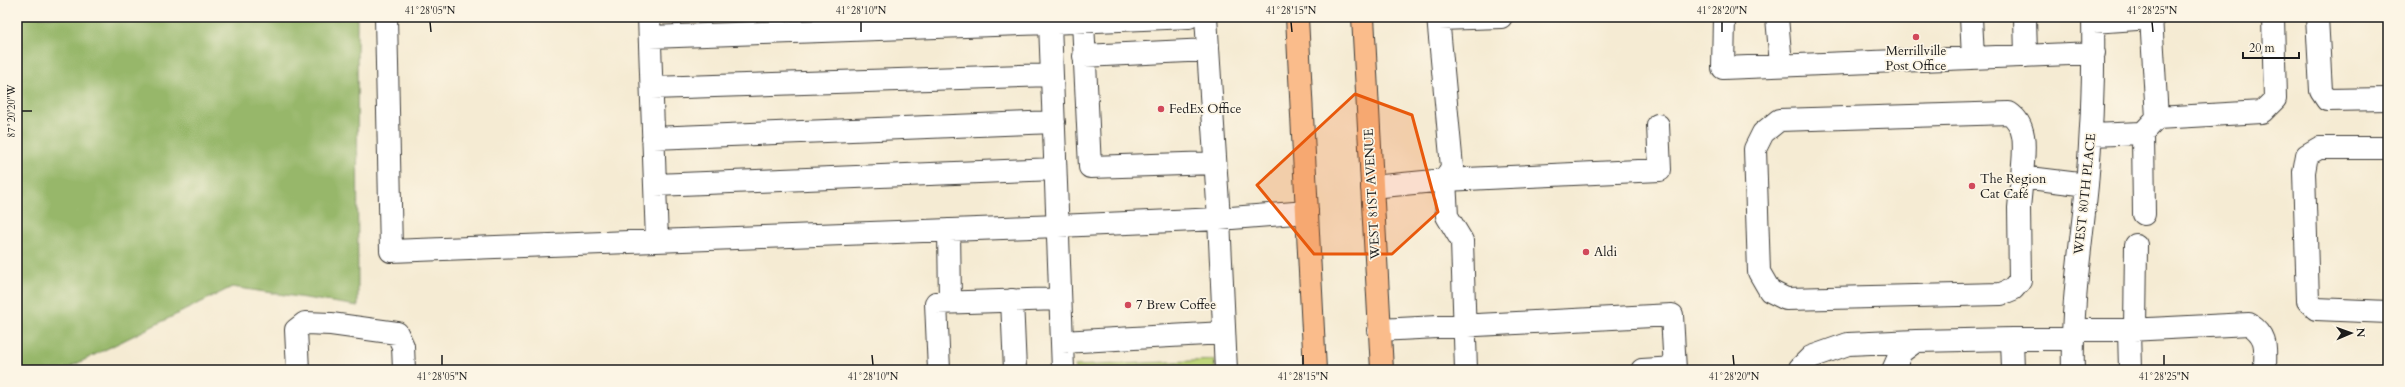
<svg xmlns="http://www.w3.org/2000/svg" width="2405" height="387" font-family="Cardo,serif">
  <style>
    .green { fill: #bfd67b; stroke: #6e794c }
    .forest { fill: #97b76b; stroke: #5a6a44 }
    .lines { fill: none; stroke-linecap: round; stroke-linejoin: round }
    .minor-casing { stroke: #3d3b37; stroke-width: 24 }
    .major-casing { stroke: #3d3b37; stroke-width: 24 }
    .minor { stroke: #fff; stroke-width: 22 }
    .major { stroke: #fabc8b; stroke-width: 22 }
    .marked { fill: #e8590c; fill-opacity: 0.2; stroke: #e8590c; stroke-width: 3; stroke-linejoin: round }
    .ticks { fill: none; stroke: #1c1c1c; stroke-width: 1.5 }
    .poi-dot { fill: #d1495b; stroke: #fcf5e5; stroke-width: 1.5 }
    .labels { text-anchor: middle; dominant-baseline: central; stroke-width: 3.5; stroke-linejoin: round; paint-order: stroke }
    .poi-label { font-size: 13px; fill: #1c1c1c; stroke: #fcf5e5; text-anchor: start }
    .street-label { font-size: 13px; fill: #1c1c1c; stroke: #fcf5e5 }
    .neatline { fill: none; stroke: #1c1c1c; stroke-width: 1.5 }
    .ticks-label { font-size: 10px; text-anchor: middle; fill: #1c1c1c }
  </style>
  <rect width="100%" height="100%" fill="#fcf5e5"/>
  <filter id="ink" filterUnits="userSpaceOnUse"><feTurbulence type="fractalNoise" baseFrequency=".025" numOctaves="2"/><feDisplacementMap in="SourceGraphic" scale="8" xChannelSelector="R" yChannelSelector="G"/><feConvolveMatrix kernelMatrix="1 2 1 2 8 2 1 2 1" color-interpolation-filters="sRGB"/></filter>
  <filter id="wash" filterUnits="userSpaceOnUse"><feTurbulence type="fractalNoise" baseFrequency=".012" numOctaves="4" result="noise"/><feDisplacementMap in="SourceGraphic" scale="16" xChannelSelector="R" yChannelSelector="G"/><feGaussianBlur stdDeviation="0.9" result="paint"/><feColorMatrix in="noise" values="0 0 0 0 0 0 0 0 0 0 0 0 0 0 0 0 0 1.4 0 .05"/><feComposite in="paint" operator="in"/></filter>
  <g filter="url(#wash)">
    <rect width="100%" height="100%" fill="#f5ebd3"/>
    <path class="green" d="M1215 360V370H1075V366Z"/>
    <path class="forest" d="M17 17H357L358 306 232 287 64 370H17Z"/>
  </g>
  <g filter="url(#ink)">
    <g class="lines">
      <defs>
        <path id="minor" d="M386 17 391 251 1058 226 1219 219 1307 212
          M649 17 657 241
          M1206 17 1219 219 1226 370
          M1438 17 1452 167 1445 180
          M1724 17 1723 68 2094 53
          M1777 17 1781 65
          M1971 17 1973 58
          M2025 17 2026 56
          M2317 17 2321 91 2327 100 2388 99
          M1439 19 1501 17
          M1083 22 1090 167 1215 163
          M2093 22 2151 18
          M650 37 1050 23
          M1084 56 1208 50
          M652 88 1052 75
          M2157 118 2262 112 2275 99 2273 17
          M2143 133 2144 214
          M2091 135 2143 133 2157 118 2151 17
          M653 138 1054 122
          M2388 148H2319L2307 155 2304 172 2308 301 2316 309 2388 312
          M2022 177C2023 155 2030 127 2009 113L1779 120 1763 133 1755 149 1759 272 1770 291 1786 299 2001 294 2013 289 2020 281 2019 208 2022 177 2087 185
          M1445 180 1660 170 1658 125
          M655 185 1055 169
          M1372 187 1445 180 1447 216 1462 241 1466 370
          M949 230 950 302
          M1012 300 1015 370
          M1379 330 1672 315 1675 370
          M2073 330H2129L2249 324C2269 337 2265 349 2265 370
          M2129 330 2130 370
          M2135 330 2136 245
          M2012 339H2073
          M1062 342 1224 333
          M1800 368 1811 357 1848 344 1916 341
          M298 370 296 330 305 323 331 324 397 333 403 346 404 370
          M939 370 936 303 1060 299
          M1063 370 1050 23 1189 17
          M1642 370 1675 368
          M1893 370 1901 352 1916 341 2012 339 2013 370
          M2073 370C2071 308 2081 246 2087 185 2092 129 2094 73 2093 17"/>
        <path id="major" d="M1297 17 1315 370
          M1363 17 1382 370"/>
      </defs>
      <use href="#minor" class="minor-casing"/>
      <use href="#major" class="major-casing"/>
      <use href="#minor" class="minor"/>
      <use href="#major" class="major"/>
    </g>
  </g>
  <path class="marked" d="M1355 94 1412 115 1438 212 1392 254H1314L1257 185Z"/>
  <path class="ticks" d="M430 22 431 32M861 22V32M1291 22 1292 32M1722 22V32M2152 22 2153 32M22 111H32M442 355V365M872 355 873 365M1303 355V365M1733 355 1734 365M2164 355V365"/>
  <g class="poi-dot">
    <circle cx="1916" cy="37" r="4"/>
    <circle cx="1161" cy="109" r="4"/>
    <circle cx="1972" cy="186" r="4"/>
    <circle cx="1586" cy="252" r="4"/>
    <circle cx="1128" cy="305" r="4"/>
  </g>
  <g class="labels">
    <g class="poi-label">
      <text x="1916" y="51" text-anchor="middle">Merrillville<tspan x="1916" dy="15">Post Office</tspan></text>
      <text x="1169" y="109">FedEx Office</text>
      <text x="1980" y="179">The Region<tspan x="1980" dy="15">Cat Café</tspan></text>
      <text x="1594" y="252">Aldi</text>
      <text x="1136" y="305">7 Brew Coffee</text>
    </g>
    <g class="street-label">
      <text transform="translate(1372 194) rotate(-93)">WEST 81ST AVENUE</text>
      <text transform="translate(2085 194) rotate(-84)">WEST 80TH PLACE</text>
    </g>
  </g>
  <rect width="2405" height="387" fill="none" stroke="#fcf5e5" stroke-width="44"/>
  <g transform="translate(2351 333) rotate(88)" stroke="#fcf5e5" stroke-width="3" paint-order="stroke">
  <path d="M0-3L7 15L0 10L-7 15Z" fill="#1c1c1c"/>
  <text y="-6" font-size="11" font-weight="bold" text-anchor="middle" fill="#1c1c1c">N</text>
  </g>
  <path d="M2243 52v6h56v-6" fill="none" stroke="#1c1c1c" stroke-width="2"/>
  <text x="2249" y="52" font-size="12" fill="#1c1c1c" stroke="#fcf5e5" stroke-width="3" paint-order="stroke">20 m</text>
  <rect x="22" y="22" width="2361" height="343" class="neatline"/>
  <g class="ticks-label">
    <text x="430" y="14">41°28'05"N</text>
    <text x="861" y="14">41°28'10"N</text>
    <text x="1291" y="14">41°28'15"N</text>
    <text x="1722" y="14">41°28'20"N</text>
    <text x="2152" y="14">41°28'25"N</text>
    <text transform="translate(11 111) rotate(-90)" y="4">87°20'20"W</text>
    <text x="442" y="380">41°28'05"N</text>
    <text x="873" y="380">41°28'10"N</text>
    <text x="1303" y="380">41°28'15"N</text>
    <text x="1734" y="380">41°28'20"N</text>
    <text x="2164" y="380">41°28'25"N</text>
  </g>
</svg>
